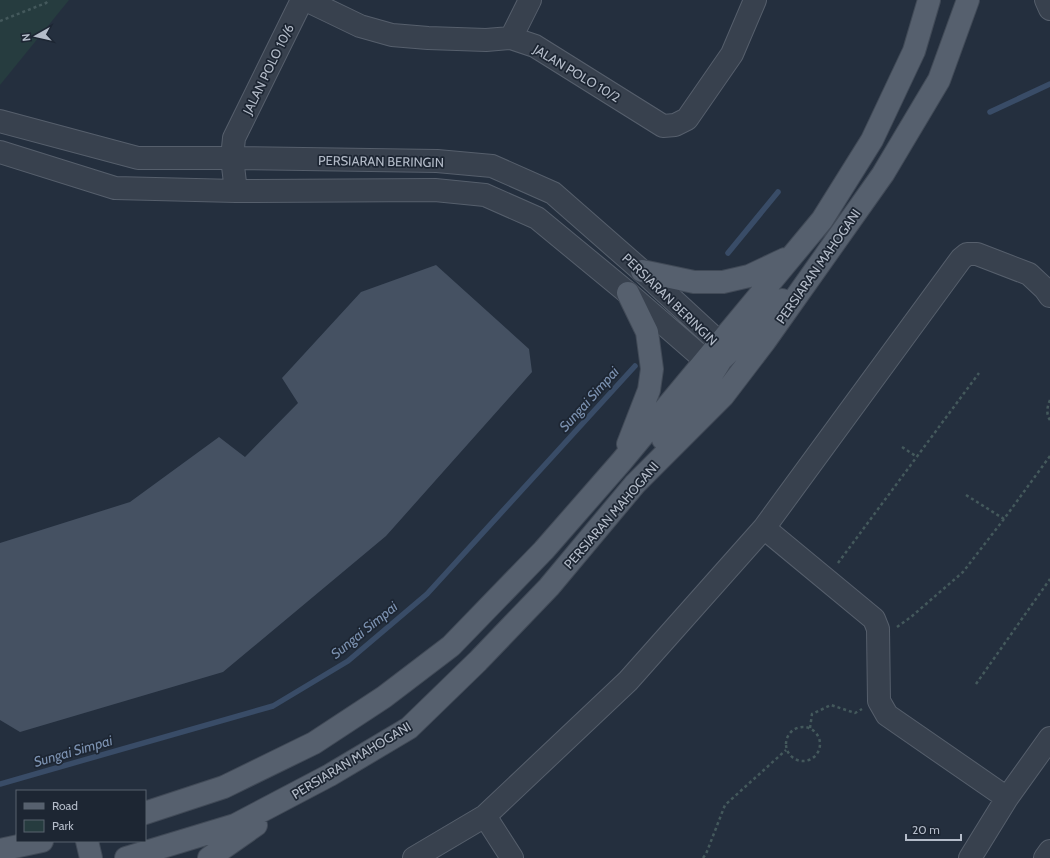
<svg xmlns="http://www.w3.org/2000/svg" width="1050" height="858" font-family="Cabin,sans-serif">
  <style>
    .green { fill: #263c3f }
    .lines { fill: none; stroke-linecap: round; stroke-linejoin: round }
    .stream { stroke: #394c67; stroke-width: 5.5 }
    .building { fill: #455162 }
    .minor-casing { stroke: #565f6c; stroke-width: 24 }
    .major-casing { stroke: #414a57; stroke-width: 24 }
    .path { stroke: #44595c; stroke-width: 2.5; stroke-dasharray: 3 3; stroke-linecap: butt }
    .minor { stroke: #38414e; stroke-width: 22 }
    .major { stroke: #56606e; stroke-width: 22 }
    .labels { text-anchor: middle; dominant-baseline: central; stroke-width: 3.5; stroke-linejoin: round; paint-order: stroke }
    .street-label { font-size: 13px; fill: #b4bcc9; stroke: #1d2633 }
    .water-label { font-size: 14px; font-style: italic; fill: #7c92b1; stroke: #1d2633 }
  </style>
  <rect width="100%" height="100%" fill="#242f3e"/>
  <path class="green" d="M0 0H69L0 85Z"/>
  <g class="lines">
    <path class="stream" d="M990 112 1050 84
      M728 253 778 192
      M0 784 273 706 348 661 427 594 635 366"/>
  </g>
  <path class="building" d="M436 265 529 349 532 372 386 536 223 672 20 732 0 720V543L130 502 219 437 245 457 298 403 282 378 361 292Z"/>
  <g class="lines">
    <defs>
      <path id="minor" d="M306 0 360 26 392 35 428 38 486 40 511 38 535 46 663 126 675 125 687 119 732 54 755 0
        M1046 0 1050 9
        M511 38 530 0
        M0 121 138 158H232L437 161 492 166 553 193 642 271 720 343 721 360H705L628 293 537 218 485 195 435 190 236 191 115 188 0 152
        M236 191 232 158 234 138 302 0
        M764 528 874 619 878 629 879 701 887 715 1007 798
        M485 816 512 858
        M414 858 485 816 628 681 764 528 961 259 967 254H977L1029 274 1045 289 1050 296
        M970 858 1007 798 1050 738
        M1045 858 1050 851"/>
      <path id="major" d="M642 271 694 282H723L749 276 785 259
        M663 439 701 392 721 360 782 300
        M628 444 649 390 652 369 647 332 628 293
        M145 813 224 787 314 743 384 697 451 646 544 550 621 462 822 220 872 140 914 51 929 0
        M87 841 91 858
        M0 850 42 841
        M126 858 235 825 330 775 409 728 478 661 549 587 635 484 723 396 765 341 883 174 939 80 968 0
        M209 858 256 825"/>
    </defs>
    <use href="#minor" class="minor-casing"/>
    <use href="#major" class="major-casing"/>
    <path class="path" d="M0 21 46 3 49 0
      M1050 400C1047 407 1046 414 1050 420
      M902 447 917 457
      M966 495 1004 519
      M838 563 979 373
      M897 627 911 617 963 572 1004 519 1050 456
      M976 684 1050 579
      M786 744a17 17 0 1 1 34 0a17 17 0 1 1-34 0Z
      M810 728 812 714 831 705 855 713 862 709
      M703 858 706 854 725 805 786 750"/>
    <use href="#minor" class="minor"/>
    <use href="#major" class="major"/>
  </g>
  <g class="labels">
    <g class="street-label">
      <text transform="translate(268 69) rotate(-64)">JALAN POLO 10/6</text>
      <text transform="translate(577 73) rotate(31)">JALAN POLO 10/2</text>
      <text transform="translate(381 161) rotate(1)">PERSIARAN BERINGIN</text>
      <text transform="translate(818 266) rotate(-55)">PERSIARAN MAHOGANI</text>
      <text transform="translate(670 299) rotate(44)">PERSIARAN BERINGIN</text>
      <text transform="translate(611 515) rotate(-49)">PERSIARAN MAHOGANI</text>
      <text transform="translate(351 760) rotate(-31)">PERSIARAN MAHOGANI</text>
    </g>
    <g class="water-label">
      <text transform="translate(589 399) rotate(-48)">Sungai Simpai</text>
      <text transform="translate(364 630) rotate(-39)">Sungai Simpai</text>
      <text transform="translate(73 751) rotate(-16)">Sungai Simpai</text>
    </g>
  </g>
  <rect x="16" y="790" width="130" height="52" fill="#1d2633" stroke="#59626f"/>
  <rect x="24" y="803" width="20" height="6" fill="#56606e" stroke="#59626f"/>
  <text x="52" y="810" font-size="12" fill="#b4bcc9">Road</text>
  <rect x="24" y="820" width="20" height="12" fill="#263c3f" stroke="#59626f"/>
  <text x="52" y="830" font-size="12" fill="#b4bcc9">Park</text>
  <g transform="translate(36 36) rotate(262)" stroke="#1d2633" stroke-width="3" paint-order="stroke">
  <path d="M0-3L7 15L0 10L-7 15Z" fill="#b4bcc9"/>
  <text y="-6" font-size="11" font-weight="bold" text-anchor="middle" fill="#b4bcc9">N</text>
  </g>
  <path d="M906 834v6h55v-6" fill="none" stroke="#b4bcc9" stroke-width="2"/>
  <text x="912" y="834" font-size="12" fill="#b4bcc9" stroke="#1d2633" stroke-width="3" paint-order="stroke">20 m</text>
</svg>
